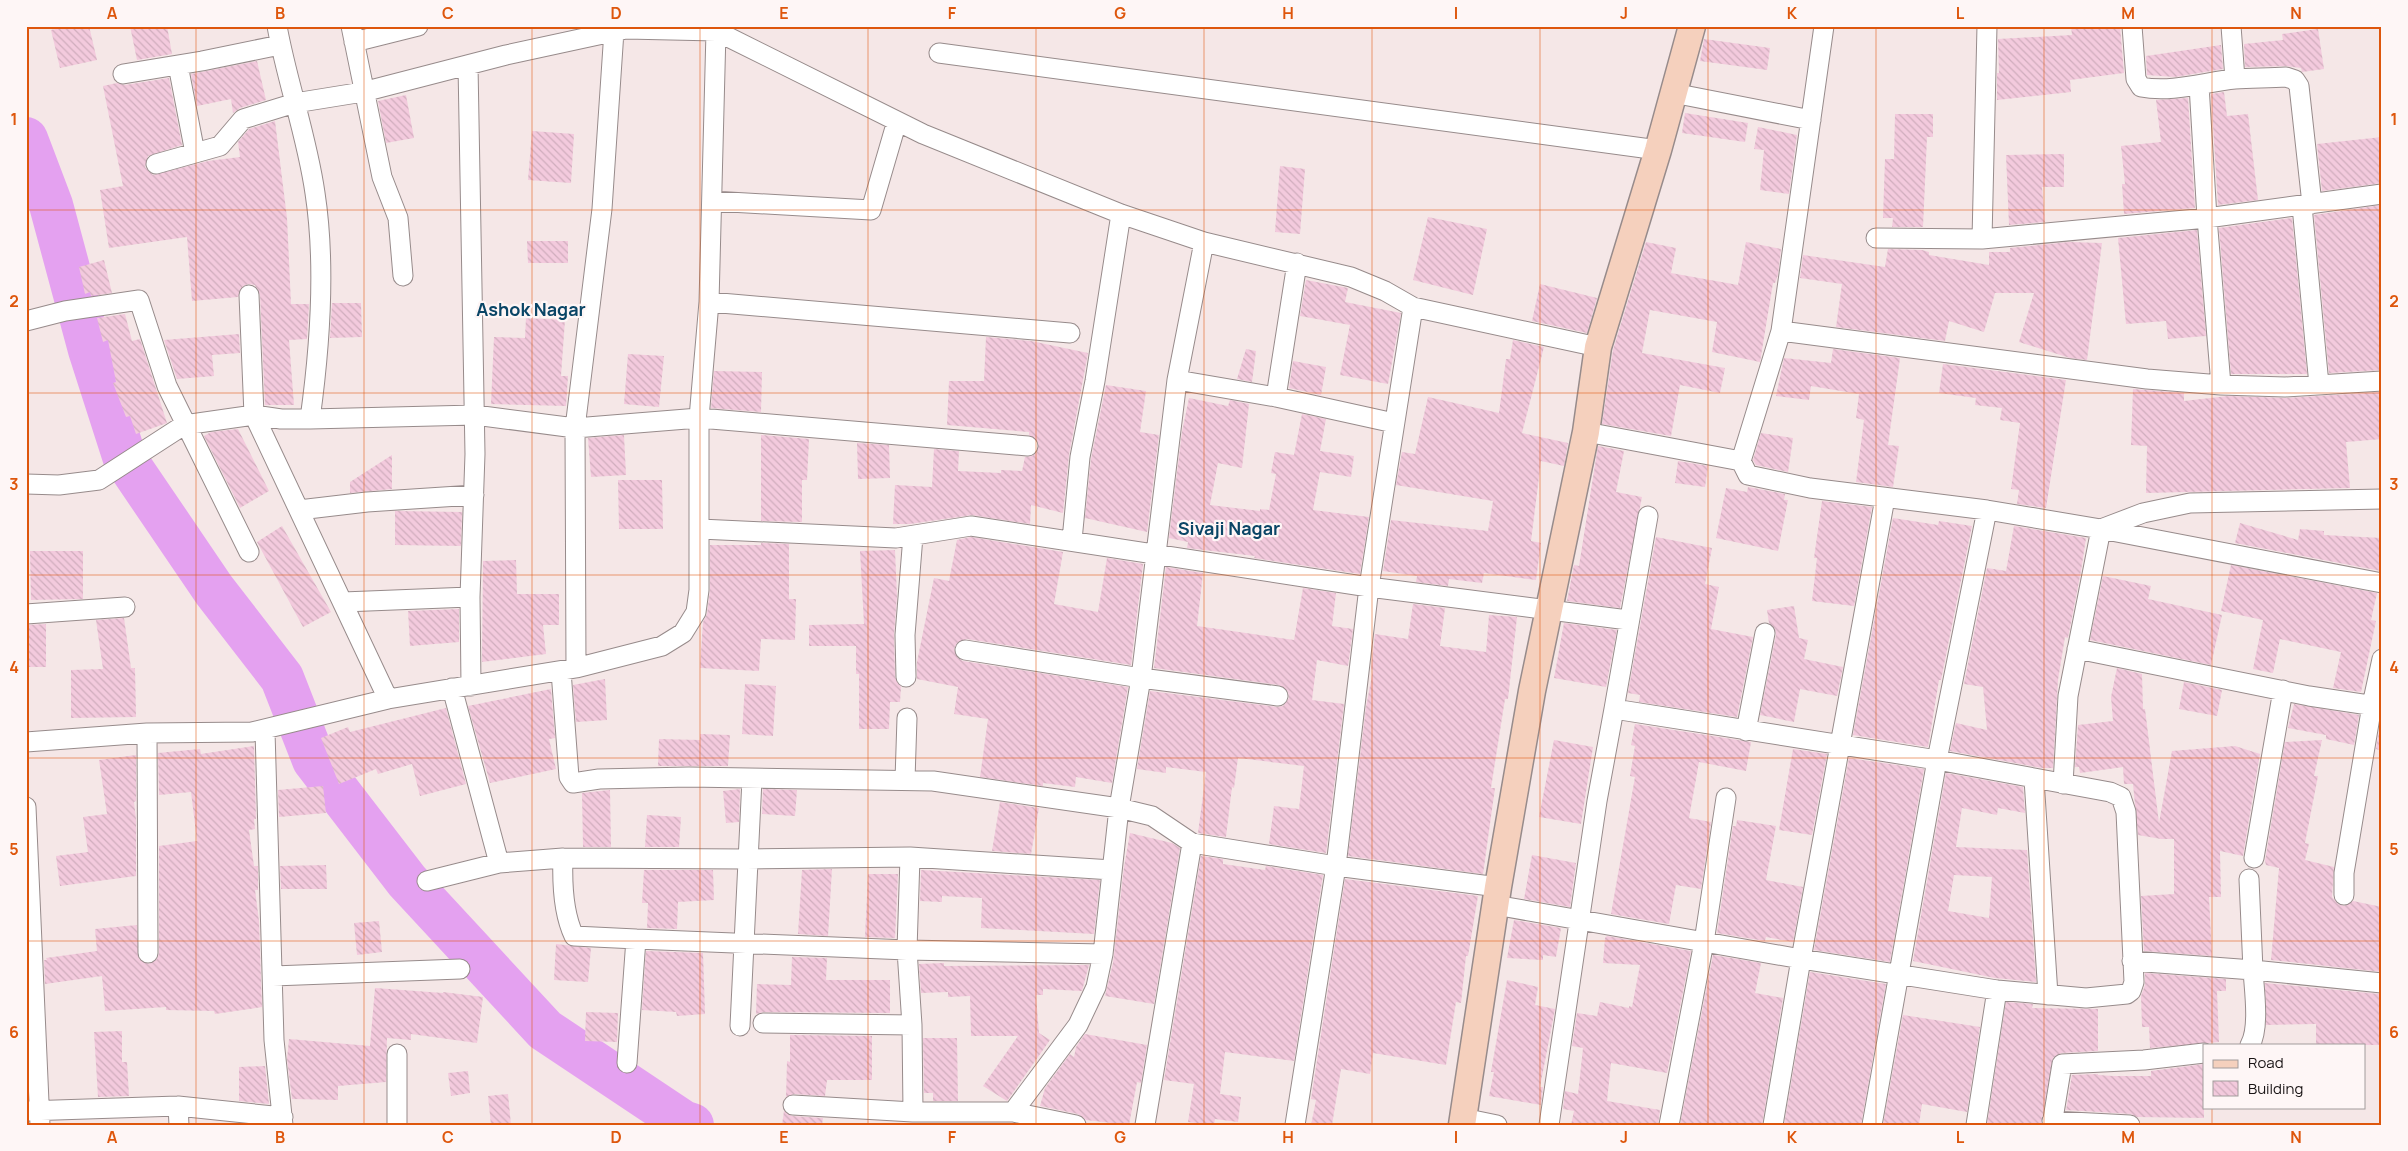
<svg xmlns="http://www.w3.org/2000/svg" width="2408" height="1151" font-family="Manrope,sans-serif">
  <style>
    .lines { fill: none; stroke-linecap: round; stroke-linejoin: round }
    .river { stroke: #e4a1f0; stroke-width: 44 }
    .building { fill: url(#building-back-hatch); fill-rule: evenodd }
    .street-casing { stroke: #978b8b; stroke-width: 21 }
    .secondary-casing { stroke: #978b8b; stroke-width: 29 }
    .street { stroke: #fff; stroke-width: 19 }
    .secondary { stroke: #f5d0bd; stroke-width: 26 }
    .grid { fill: none; stroke: #de560c; stroke-width: 1; stroke-opacity: 0.55 }
    .labels { text-anchor: middle; dominant-baseline: central; stroke-width: 4.5; stroke-linejoin: round; paint-order: stroke }
    .neighbourhood-label { font-size: 18px; font-weight: bold; fill: #0a4566; stroke: #fef6f6 }
    .neatline { fill: none; stroke: #de560c; stroke-width: 2 }
    .grid-label { font-size: 16px; text-anchor: middle; font-weight: bold; fill: #de560c }
  </style>
  <defs>
    <pattern id="building-back-hatch" width="6" height="6" patternUnits="userSpaceOnUse" patternTransform="scale(1.25)"><rect width="6" height="6" fill="#f3cadd"/><path d="M-1 5l2 2M0 0l6 6M5-1l2 2" fill="none" stroke="#d0adbd"/></pattern>
  </defs>
  <rect width="100%" height="100%" fill="#f5e7e7"/>
  <g class="lines">
    <path class="river" d="M26 139 51 205 90 350 125 459 214 590 282 678 314 760 407 881 545 1030 683 1122 692 1125"/>
  </g>
  <path class="building" d="M70 26H89L97 60 60 68 51 30Z
    M130 26H167L172 54 137 60Z
    M2071 26H2120L2124 73 2070 80 2071 92 1997 100V73H1999L1998 39 2072 35Z
    M2318 29 2324 69 2302 72 2301 68 2286 66 2245 67 2244 44 2283 40 2282 34Z
    M1704 39 1770 48 1767 70 1700 61Z
    M2221 45 2223 69 2175 77 2147 75 2146 56Z
    M257 61 266 100 240 108 233 113 231 99 197 106 191 74Z
    M169 78 182 145 148 156 145 167 153 175 208 161 240 157 238 142 249 129 275 121 287 218 291 304H309L307 339 289 340 294 405H265L260 295 255 285 249 284 243 286 238 297 192 301 187 237 109 248 100 190 123 186 103 86 117 83 125 85Z
    M2224 92 2227 116 2248 114 2258 200 2218 205 2211 94Z
    M406 95 414 138 386 143 378 101Z
    M2188 98 2195 208 2124 214 2122 184H2125L2121 146 2161 142 2156 100Z
    M1685 113 1748 123 1745 142 1682 133Z
    M1895 114H1933V137H1927L1923 227H1892L1893 218H1883L1885 159H1894Z
    M1758 127 1797 135 1789 194 1760 190 1764 150 1754 149Z
    M532 131 574 134 571 183 528 180Z
    M2382 137V183L2322 191 2317 144Z
    M2064 154V187H2042L2045 222 2009 225 2006 155Z
    M1280 166 1305 169 1300 234 1275 232Z
    M2382 205V370L2329 373 2314 215Z
    M1428 217 1487 229 1473 295 1413 280Z
    M2292 218 2307 374H2231L2219 228Z
    M2197 230 2206 336 2168 339 2166 321 2126 324 2118 238Z
    M527 241H568V263H528Z
    M1646 242 1676 248 1671 273 1738 285 1746 242 1781 249 1778 275 1775 283H1773L1760 362 1712 352 1717 322 1650 310 1642 353 1725 368 1720 393 1680 385 1671 436 1602 424 1613 350Z
    M2069 242 2102 243 2087 360 2070 358 2019 342 2034 293H1995L1984 332 1949 321 1945 341 1836 327 1842 284 1800 278 1803 255 1885 267 1888 249 1922 250 1929 252V255L1989 265V252H2010V248Z
    M104 260 112 293 91 296 90 292 85 294 79 267Z
    M1306 280 1348 288 1345 302 1401 313 1388 384 1340 375 1350 325 1300 316Z
    M1540 284 1597 298 1587 333 1532 321Z
    M332 303H361L362 337 330 338Z
    M125 314 132 341 140 339 167 423 136 434 130 416 126 417 113 383 116 382 108 340 103 342 97 318Z
    M526 318 565 320 561 376H568L566 406 491 404 494 337 525 338Z
    M239 334 240 353 212 355 214 376 177 379 164 340Z
    M986 337 1031 341 1088 353 1069 455 1063 513 1031 505 1030 524 972 515 910 524H893L895 485 932 487 934 449 959 451 958 471 1001 473V470L1022 471 1025 457 1032 456 1037 452 1038 442 1029 435V432L947 425 949 381H984Z
    M1513 340 1544 347 1522 433 1568 443 1564 466 1541 461 1531 541 1541 543 1536 580 1484 573 1482 583 1449 579 1448 586 1416 582 1417 576 1383 571 1391 520 1488 531 1493 501 1396 485 1402 452 1415 454 1428 397 1499 413 1506 359H1510Z
    M1246 349 1256 351 1252 382 1237 379Z
    M1833 349 1900 358 1888 445 1899 446 1893 487 1856 482 1864 420 1856 418 1859 394 1811 386 1809 400 1776 396 1784 358 1831 363Z
    M628 354 664 356 659 407 624 404Z
    M1293 361 1326 367 1321 395 1289 388Z
    M1943 364 2066 380 2046 508 2017 504 2019 490 2011 489 2020 423 2000 420 2002 408 1975 405 1976 398 1939 393Z
    M714 371 762 372 761 412 711 408Z
    M1106 385 1146 391 1140 432 1159 435 1147 532 1085 518 1091 459Z
    M2133 389 2184 393V401L2228 396 2286 398 2382 392V439L2346 442 2350 488 2146 493 2147 446 2131 445Z
    M1189 398 1228 406 1230 400 1249 404 1242 468 1218 463 1210 505 1260 511V509L1269 510 1276 474 1271 473 1275 452 1294 455 1302 414 1326 419 1320 451 1354 456 1351 477 1320 472 1313 510 1369 517 1360 574 1254 558 1255 556 1187 548 1188 542 1169 538 1182 432Z
    M238 429 269 491 240 508 204 436 211 432Z
    M1761 433 1793 438 1788 472 1756 465 1753 460Z
    M624 435 626 475 591 477 588 438Z
    M761 435 809 439 807 480H802V522L761 521Z
    M857 443 889 445 890 478 858 479Z
    M1598 446 1624 451 1616 492 1642 497 1620 608 1567 601 1574 565 1579 566Z
    M392 455V489L350 493V482Z
    M1678 461 1708 466 1705 487 1675 483Z
    M618 480H662L663 529H619Z
    M1748 487 1785 494 1784 500H1788L1778 551 1716 538 1726 488 1747 492Z
    M1822 501 1872 507 1854 606 1812 601 1817 558H1814Z
    M395 511 462 512 461 546 395 545Z
    M1893 518 1938 525 1939 521 1972 526 1941 680H1939L1928 747 1853 735Z
    M2240 523 2298 540 2300 529 2324 531V535L2382 538 2381 571 2235 543Z
    M282 526 331 612 303 627 257 542Z
    M2014 526 2086 538 2081 571 2068 638 2065 637 2058 680 2053 768H2042L1950 751 1956 723 1987 730 1983 687 1964 684 1987 568 2006 571Z
    M971 537 1063 552 1054 604 1098 612 1107 558 1143 564 1131 665 967 639 957 643 954 649 958 658 963 661 1128 687 1112 783 1076 777 1075 787 1043 783V786L980 777 988 719 954 714 958 687 917 679V662L934 578 949 581 957 540Z
    M1656 537 1712 548 1705 584 1719 587 1711 629 1753 637 1737 717 1639 702 1640 695 1628 693Z
    M761 543 789 544V599H796L795 640 761 639 759 671 700 668 703 622 707 614 710 591V545H761Z
    M895 550 897 596 894 634 895 677 901 687 900 702H890L889 729H859V674H856V646H809V625L864 624 860 551Z
    M30 551H83V599L31 600Z
    M516 560 517 594H559V625H543L546 654 482 662 483 561Z
    M2231 565 2377 593 2371 620 2376 621 2361 692 2333 688 2341 652 2280 639 2273 673 2253 669 2263 620 2221 611Z
    M1166 567 1203 573 1197 626 1294 640 1303 588 1336 593 1332 626 1353 629 1348 666 1317 660 1312 700 1344 704 1326 853 1269 844 1274 806 1299 809 1304 766 1238 758 1234 788 1232 787 1226 837 1198 833 1206 772 1166 767V773L1137 769 1150 691 1277 707 1283 706 1289 698 1288 691 1279 685 1154 668Z
    M2103 576 2151 586 2148 599 2222 615 2211 665 2090 640Z
    M1413 604 1445 608 1440 646 1486 652 1489 615 1517 617 1508 699H1505L1491 788H1495L1483 874 1348 856 1366 707 1373 670 1371 669 1375 634 1408 639Z
    M1794 606 1799 638 1808 640 1804 659 1843 667 1837 696 1800 689 1794 722 1760 715 1776 635 1775 629 1769 623 1767 610Z
    M459 609V642L410 646 408 611Z
    M124 618 131 668H135L136 717 71 718V670L103 669 96 620Z
    M1564 623 1617 630 1606 687 1554 678Z
    M46 624V667H27L26 625Z
    M2117 668 2142 674 2143 709H2145L2159 823 2172 751 2235 746 2260 754 2243 856 2220 851 2221 897H2209L2212 956 2144 951 2141 896 2174 894V839H2161L2138 835 2133 784H2124L2123 767 2080 773 2079 767H2075L2078 725 2113 721 2111 697Z
    M605 679 607 720 576 722 573 685Z
    M2184 682 2222 690 2217 716 2179 709Z
    M745 684 776 686 773 736 742 734Z
    M551 689 555 738 549 739 556 769 490 783 468 706Z
    M2294 704 2359 715 2354 745 2326 739V735L2288 728Z
    M446 708 466 784 420 796 412 764 378 774 376 769 339 784 321 738 348 727 350 732Z
    M2381 720H2382V751L2376 749Z
    M1635 724 1751 742 1746 771 1699 762 1689 818 1711 822 1701 889 1676 885 1669 924 1611 914 1635 777 1630 776 1635 746 1631 745Z
    M700 734 730 735 728 766H658L659 739 700 740Z
    M1554 740 1593 747 1581 824 1539 817Z
    M2322 740 2314 776H2318L2305 843 2309 844 2305 860 2334 867 2332 897 2338 904 2344 906 2353 901 2382 907V972L2271 960 2279 868 2266 865 2265 861 2285 742Z
    M254 746 256 819H254L255 829 249 830 254 866H258V890H255L259 921 262 1007 215 1014 214 1011 166 1010V1007L105 1011 102 976 45 984 44 960H47L46 958 97 951 95 929 137 925 139 959 149 964 157 959 159 953V846L197 841 191 792 159 795 158 753 200 749 201 754Z
    M1793 749 1827 754 1812 835 1779 830Z
    M136 755V801L134 802 136 819V876L60 886 56 856 88 852 83 817 107 814 99 760Z
    M1849 758 1924 769 1890 962 1814 950Z
    M1946 773 2023 787 2025 813 1998 808 1997 815 1962 808 1956 847 2027 850 2036 982 1995 978 1913 961ZM1954 875 1992 877 1989 918 1948 911Z
    M323 786 326 813 279 817 278 790Z
    M740 789 739 822 726 823 723 791Z
    M763 789 797 790 795 816 762 814Z
    M610 790 611 847H583L582 793Z
    M1000 802 1039 808 1031 854 992 851Z
    M647 815 681 817 679 847H645Z
    M1737 820 1776 826 1766 880 1803 887 1793 942 1766 937 1765 941 1717 933 1733 826H1736Z
    M1130 833 1172 843 1180 848 1154 1004 1105 996 1113 963 1124 867Z
    M1532 855 1576 863 1570 907 1524 899Z
    M1201 856 1223 859V864L1265 870 1266 866 1323 875 1294 1061 1225 1052 1220 1094 1241 1097 1238 1122 1215 1119 1214 1125 1188 1122 1194 1084 1164 1080Z
    M326 865 327 889H281L280 866Z
    M832 869 828 936 798 934 802 870Z
    M644 870H713L714 900 678 902 677 929 647 928 648 903H642Z
    M921 870 1100 880 1094 934 981 928 982 898 942 896V902L920 901Z
    M868 874H898L895 938 865 937Z
    M1345 879 1478 896 1468 956H1466L1461 1003 1456 1002 1446 1065 1373 1053 1370 1074 1341 1069 1332 1125H1311L1316 1100 1311 1099Z
    M1514 920 1561 928 1556 957 1543 955V960L1507 958Z
    M379 921 382 952 357 955 354 923Z
    M1607 936 1691 951 1667 1073 1611 1063 1607 1101 1660 1110 1658 1125H1571L1574 1111 1563 1109 1565 1091 1578 1094 1583 1048 1572 1046 1577 1013 1597 1016 1600 1002 1629 1008V1006L1632 1007 1640 965 1603 963 1605 938Z
    M556 944 591 948 588 982 554 980Z
    M646 951 703 953 705 1014 677 1016 676 1012 642 1010Z
    M1713 955 1761 963 1755 993 1783 998 1762 1125H1680Z
    M792 957 827 958 826 980H890V1013L763 1012 756 1014 757 984 791 985Z
    M944 963V966L1089 965 1082 991 1043 989V995H1036L1039 1033 1050 1040 1007 1101 983 1086 1018 1036H971L970 996 948 997V992L921 993 919 964Z
    M1810 972 1886 984 1861 1125H1784Z
    M2145 973 2226 979V991H2217L2219 1042 2150 1048 2149 1027H2142L2141 996 2145 985Z
    M1507 980 1538 987 1535 1005 1555 1009 1540 1087H1543L1541 1105 1489 1096 1494 1072H1491Z
    M2265 983 2379 994 2380 1045H2316V1024L2266 1025Z
    M375 988 443 993V992L483 997 477 1043 411 1034V1040L387 1038 386 1082 338 1086V1100L292 1099 287 1059 289 1039 370 1046Z
    M2006 1002 2033 1004 2032 1008 2098 1009V1051L2061 1053 2053 1058 2041 1125H1987Z
    M586 1012 618 1013 617 1042 585 1041Z
    M1903 1015 1980 1027 1967 1112 1922 1104 1919 1125H1883Z
    M122 1031V1062H127L129 1096 98 1097 94 1032Z
    M1085 1034 1147 1045 1141 1083 1137 1082 1129 1125 1086 1120 1078 1114 1040 1106 1045 1088 1070 1054 1074 1057 1076 1047Z
    M790 1035 872 1036V1080H827L825 1096 794 1094 786 1097 787 1061 790 1062Z
    M923 1038H957L958 1101H933V1093H924Z
    M2204 1064V1118L2137 1117 2131 1114 2066 1110 2072 1075 2098 1074V1075L2113 1076H2151V1071Z
    M265 1066 269 1104 239 1101V1067Z
    M468 1071 470 1093 451 1096 448 1073Z
    M508 1094 511 1125H491L488 1096Z
    M784 1111 792 1116 823 1118 822 1125H782Z"/>
  <g class="lines">
    <defs>
      <path id="street" d="M277 26C287 82 307 136 315 193 326 265 320 347 310 419
        M351 26 382 177 398 218 403 276
        M714 26 716 31 923 134 1121 214 1204 242 1351 277 1385 291 1413 307 1598 347
        M1824 26 1781 331 2147 379 2221 385 2285 387 2382 381
        M2132 26 2136 79 2141 87C2172 93 2205 82 2235 79 2252 78 2269 78 2286 77L2295 80 2299 86 2312 204
        M2231 26 2235 79
        M354 42 418 26
        M939 53 1658 150
        M178 65 195 153
        M468 65 475 454 470 597 471 686
        M123 74 202 61 280 45
        M2199 85 2207 218 2221 385
        M1673 93 1811 120
        M712 201 871 210 897 121
        M2302 206 2319 385
        M1876 238 1982 239 2207 218 2382 194
        M1982 239 1987 26
        M249 295 254 415 388 699
        M709 302 1070 333
        M26 321 65 311 139 300 167 386 249 552
        M1177 380 1276 397 1394 423
        M1276 397 1297 263
        M1586 432 1741 461 1781 331
        M1741 461 1748 475 1810 488 1987 510 2101 529 2068 696 2063 784
        M26 484 59 485 99 480 184 425 254 415 281 419H310L475 415 575 428 699 418 1028 446
        M299 510 367 502 474 495
        M700 529 896 538 971 526 1369 587 1628 620
        M2101 529 2382 583
        M2101 529 2143 513 2190 503 2382 499
        M1072 540 1080 457 1095 381 1121 214
        M343 602 470 597
        M26 614 125 607
        M2077 649 2309 696 2382 707
        M965 650 1141 678 1278 696
        M576 668 575 428 602 209 614 31
        M561 671 569 777 573 783 599 779 689 777 933 781 1119 808 1152 816 1192 843 1336 866 1498 887
        M906 677 905 635 913 536
        M452 688 499 863 563 858 747 859 910 857 1112 870
        M265 731 274 1040 283 1125
        M1746 731 1765 633
        M147 733 148 953
        M26 742 147 733 252 732 388 699 576 668 662 646 683 633 696 612 699 590V418L709 302 716 31 626 29 506 55 363 92 295 103 243 119 220 146 156 164
        M2034 779 2048 995
        M905 780 907 718
        M26 807 40 1125
        M910 857 907 950 912 1025 913 1112
        M563 858C562 884 563 913 574 936L636 939 627 1063
        M2254 858 2283 690
        M427 881 499 863
        M2344 895V873L2372 705 2382 659
        M1495 905 1801 959 1997 990 2086 998 2127 994 2131 991 2134 982 2126 812 2121 797 2110 792 1937 760 1614 709 1648 516
        M636 939 907 950 1103 954
        M2132 961 2253 970 2249 879
        M273 976 460 969
        M763 1023 912 1025
        M740 1026 752 779
        M2250 1045C2260 1028 2254 989 2253 970L2382 983
        M397 1054V1125
        M793 1105 913 1112H1013L1076 1125
        M178 1106 179 1125
        M26 1111 178 1106 283 1117
        M1013 1112 1078 1025 1096 987 1103 954 1119 808 1141 678 1177 380 1204 242
        M1463 1118 1497 1125
        M2052 1121 2130 1125
        M1145 1125 1192 843
        M1295 1125 1336 866 1369 587 1413 307
        M1549 1125 1597 801 1614 709
        M1669 1125 1704 942 1726 798
        M1773 1125 1801 959 1885 498
        M1872 1125 1937 760 1987 510
        M1976 1125 1997 990
        M2052 1125 2062 1064 2144 1060 2204 1053"/>
      <path id="secondary" d="M1462 1125 1498 887 1532 691 1586 432 1598 347 1658 150 1692 26"/>
    </defs>
    <use href="#street" class="street-casing"/>
    <use href="#secondary" class="secondary-casing"/>
    <use href="#street" class="street"/>
    <use href="#secondary" class="secondary"/>
  </g>
  <path class="grid" d="M196 26V1125M364 26V1125M532 26V1125M700 26V1125M868 26V1125M1036 26V1125M1204 26V1125M1372 26V1125M1540 26V1125M1708 26V1125M1876 26V1125M2044 26V1125M2212 26V1045M26 210H2382M26 393H2382M26 575H2382M26 758H2382M26 941H2382M2212 1107V1125"/>
  <g class="labels">
    <g class="neighbourhood-label">
      <text x="531" y="309">Ashok Nagar</text>
      <text x="1229" y="528">Sivaji Nagar</text>
    </g>
  </g>
  <rect width="2408" height="1151" fill="none" stroke="#fef6f6" stroke-width="55"/>
  <rect x="2203" y="1044" width="162" height="65" fill="#fef6f6" stroke="#a29c9c"/>
  <rect x="2213" y="1060" width="25" height="8" fill="#f5d0bd" stroke="#a29c9c"/>
  <text x="2248" y="1068" font-size="15" fill="#191415">Road</text>
  <rect x="2213" y="1081" width="25" height="15" fill="url(#building-back-hatch)" stroke="#a29c9c"/>
  <text x="2248" y="1094" font-size="15" fill="#191415">Building</text>
  <rect x="28" y="28" width="2352" height="1096" class="neatline"/>
  <g class="grid-label">
    <text x="112" y="19">A</text>
    <text x="280" y="19">B</text>
    <text x="448" y="19">C</text>
    <text x="616" y="19">D</text>
    <text x="784" y="19">E</text>
    <text x="952" y="19">F</text>
    <text x="1120" y="19">G</text>
    <text x="1288" y="19">H</text>
    <text x="1456" y="19">I</text>
    <text x="1624" y="19">J</text>
    <text x="1792" y="19">K</text>
    <text x="1960" y="19">L</text>
    <text x="2128" y="19">M</text>
    <text x="2296" y="19">N</text>
    <text x="14" y="125">1</text>
    <text x="2394" y="125">1</text>
    <text x="14" y="307">2</text>
    <text x="2394" y="307">2</text>
    <text x="14" y="490">3</text>
    <text x="2394" y="490">3</text>
    <text x="14" y="673">4</text>
    <text x="2394" y="673">4</text>
    <text x="14" y="855">5</text>
    <text x="2394" y="855">5</text>
    <text x="14" y="1038">6</text>
    <text x="2394" y="1038">6</text>
    <text x="112" y="1143">A</text>
    <text x="280" y="1143">B</text>
    <text x="448" y="1143">C</text>
    <text x="616" y="1143">D</text>
    <text x="784" y="1143">E</text>
    <text x="952" y="1143">F</text>
    <text x="1120" y="1143">G</text>
    <text x="1288" y="1143">H</text>
    <text x="1456" y="1143">I</text>
    <text x="1624" y="1143">J</text>
    <text x="1792" y="1143">K</text>
    <text x="1960" y="1143">L</text>
    <text x="2128" y="1143">M</text>
    <text x="2296" y="1143">N</text>
  </g>
</svg>
